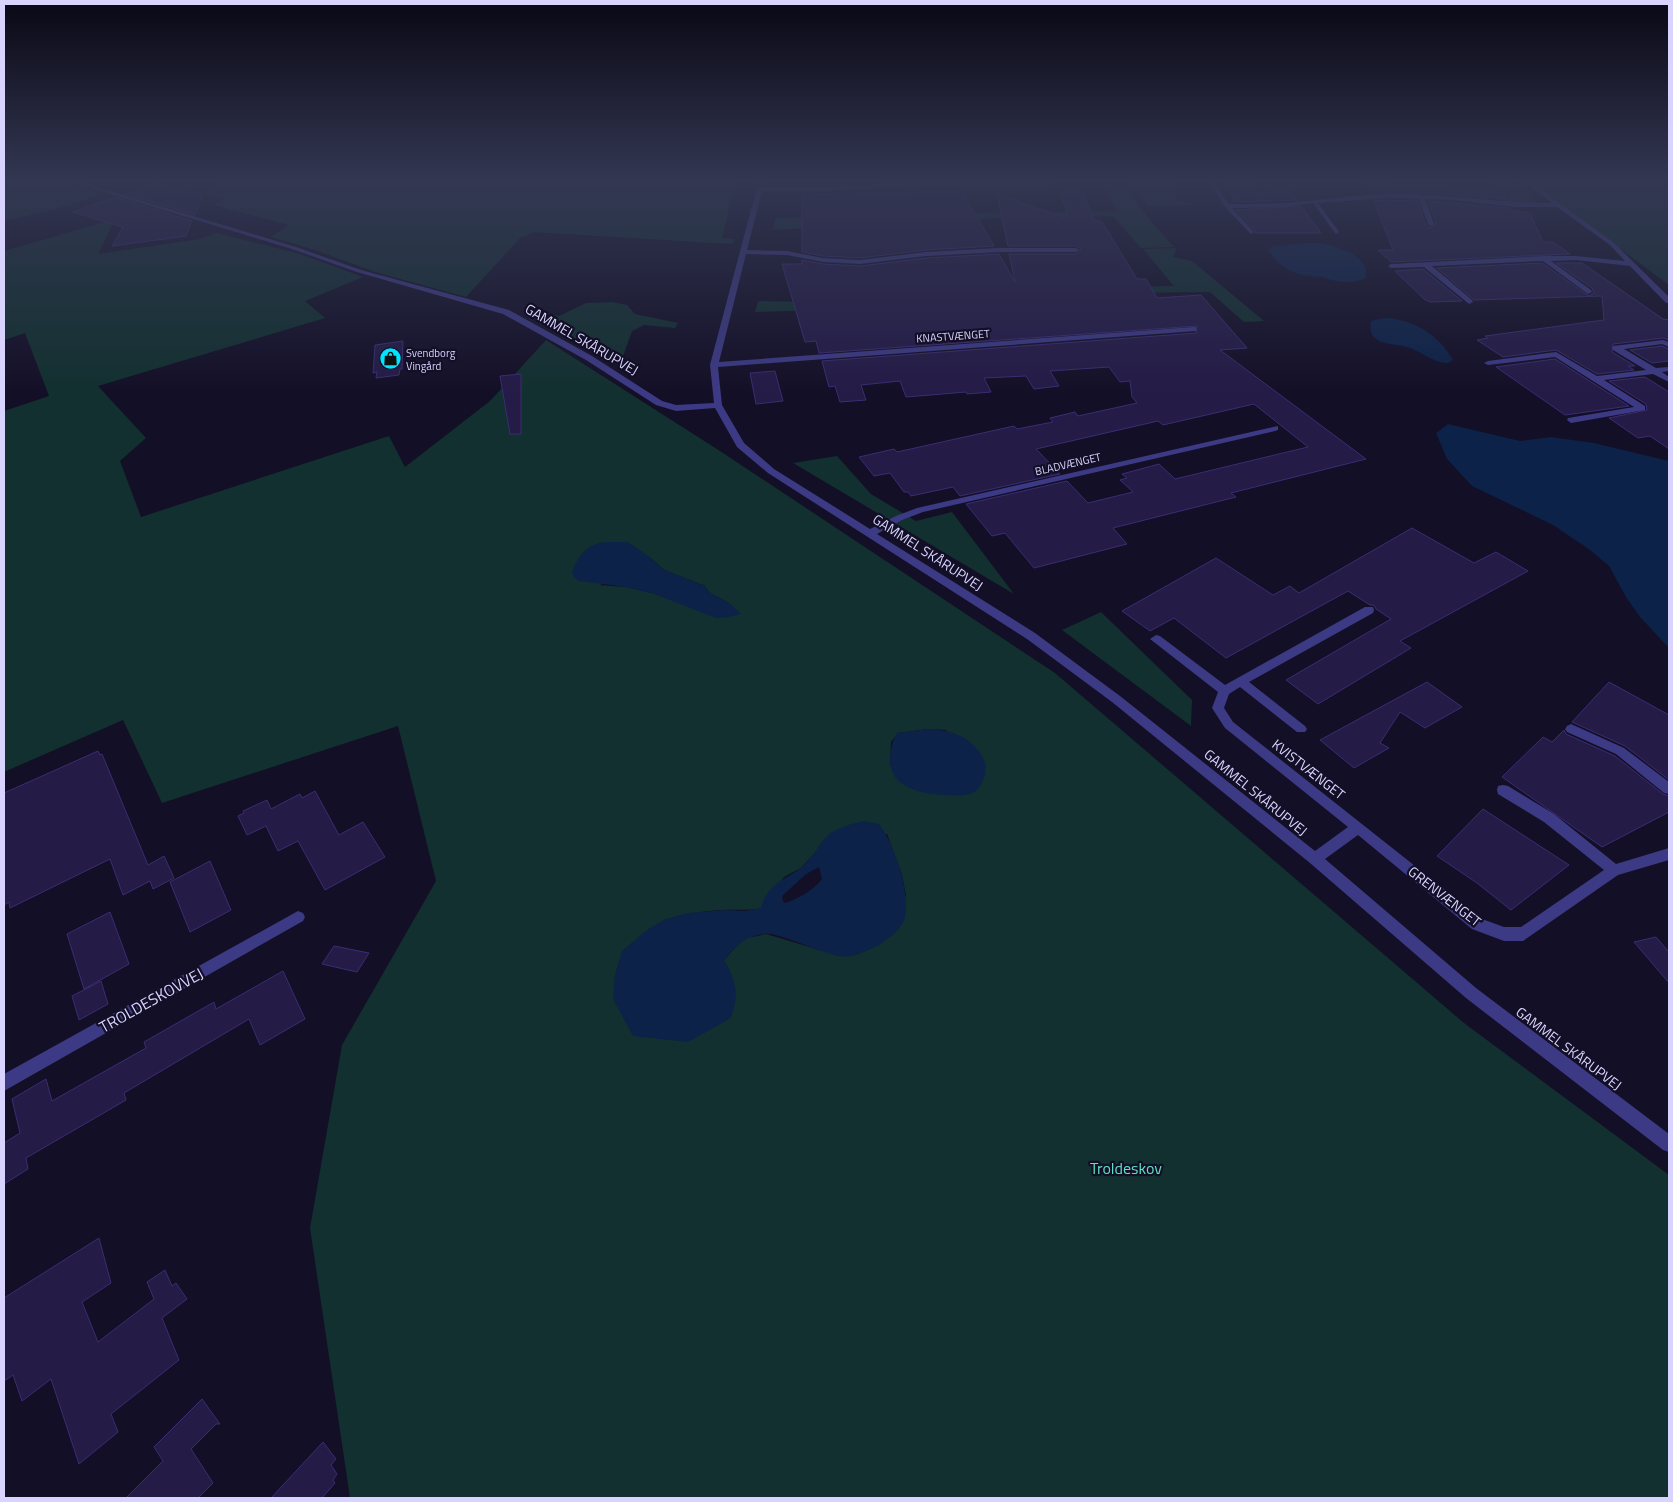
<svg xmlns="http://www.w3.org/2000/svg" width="1673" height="1502" font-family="'Titillium Web',sans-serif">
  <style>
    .green { fill: #12302f; fill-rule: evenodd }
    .water { fill: #0c2248; fill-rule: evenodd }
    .building { fill: #241b47; stroke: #3b2d73 }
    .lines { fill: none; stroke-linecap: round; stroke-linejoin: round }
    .minor { fill: #3d3a85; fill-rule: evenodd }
    .labels { text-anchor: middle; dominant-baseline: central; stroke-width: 4.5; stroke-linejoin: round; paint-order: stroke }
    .far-street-label { font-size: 11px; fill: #d9d4ff; stroke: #130f26 }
    .far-poi-label { font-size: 11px; fill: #d9d4ff; stroke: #130f26; text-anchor: start }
    .street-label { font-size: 14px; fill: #d9d4ff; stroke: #130f26 }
    .near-street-label { font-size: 16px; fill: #d9d4ff; stroke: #130f26 }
    .near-park-label { font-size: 16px; fill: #5fe0c0; stroke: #130f26 }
  </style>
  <rect width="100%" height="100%" fill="#130f26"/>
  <path class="green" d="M4 183H65L102 194 56 209 4 221Z
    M223 183H735L722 238 735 239 732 244 534 232 520 238 466 297 375 272 315 250 271 237 289 225 213 205 224 199 203 194Z
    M1129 183H1169L1178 200 1194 205 1147 206Z
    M1494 183H1513L1539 202H1508L1509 194Z
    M1532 183H1669V285Z
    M1104 187 1127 188 1150 220 1174 247 1141 248 1113 216 938 219 773 230 776 218 1117 211Z
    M115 219 98 254 200 239 216 233 300 254 363 277 305 301 325 318 98 386 146 438 120 461 141 517 389 436 405 467 490 401 546 340 720 451 1055 673 1464 1023 1669 1175V1498H350L310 1228 342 1045 436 881 398 726 162 803 123 720 4 772V411L49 396 25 333 4 340V251ZM651 558 664 570 705 586 710 593 729 603 675 601 652 593 626 587 600 585ZM928 729 947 730 890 765 891 742 898 733ZM887 834 902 875 906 896 840 956 766 934 743 939 724 960 664 920C684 914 702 911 723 910 736 909 748 911 762 908L784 877 801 868 818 850 826 838Z
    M1176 248V251L1173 257 1192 261 1264 321 1244 322 1210 292 983 294 948 306 755 312 758 301 898 304 975 289 1174 286 1143 249Z
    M612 302 627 305 635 314 678 323 675 328 644 325 632 331 621 362 535 320V317L547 314 559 316 586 303Z
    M837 456 871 494 916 521 952 512 1014 594 793 463Z
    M1101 612 1192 700 1191 726 1062 630Z"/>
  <path class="water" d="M1314 243C1330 243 1374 256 1365 278 1350 285 1337 282 1322 277 1318 276 1314 277 1310 276 1292 275 1278 265 1268 250L1272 246Z
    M1384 318C1413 319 1438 334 1453 360L1448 363C1432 363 1422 351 1407 347 1397 344 1385 345 1376 339 1370 335 1370 328 1371 321Z
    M1448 424 1520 441 1551 437 1594 443 1669 461V648L1640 617 1626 597 1609 566 1590 550 1553 525 1472 486 1447 459 1436 433Z
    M606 542H628L651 558 664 570 705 586 710 593 729 603 741 614 729 617 716 618 652 593 626 587 579 581 574 577 572 571C581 553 585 545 606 542Z
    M928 729C948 730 965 734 978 750 984 758 987 765 985 775 983 781 980 790 973 793 963 797 952 795 942 795 919 793 889 787 890 758 891 748 892 742 897 733Z
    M864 821 879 824C895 846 910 890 905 918 902 929 883 944 873 948 862 953 852 958 840 956 821 954 780 932 764 934 744 937 737 945 724 960 737 982 739 994 731 1018L688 1042 633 1036 613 999 615 975 622 951 647 930 664 920 688 913 725 910 745 911 761 908C767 884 783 881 801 868 811 860 817 848 825 838 834 828 851 824 864 821ZM819 867 822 879C814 890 798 899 785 903L783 901 782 896 806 874Z"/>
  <path class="building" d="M1229 183 1251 184 1254 194 1288 189 1297 200 1234 202Z
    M155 184 203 195 195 215 126 194Z
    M1367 184 1435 185 1482 189 1505 193 1507 199 1429 193H1371Z
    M962 191 994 246 926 250 860 258 823 256 802 252V195Z
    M1060 191H1082L1094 220 1102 222 1137 279H1146L1157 298 1201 295 1247 348 1220 350 1366 459 1231 493 1236 497 1113 528 1127 544 1034 568 1005 533 992 536 966 504 1067 481 1088 503 1133 492 1120 480 1127 478 1122 474 1159 464 1175 479 1308 447 1254 404 1163 425 1158 421 1036 449 1060 474 960 496 953 487 911 496 908 492H904L890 473 874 476 859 457 894 449 897 452 1014 426 1017 429 1053 422 1050 418 1075 412 1078 416 1137 403 1132 397 1130 381 1120 382 1109 367 1050 371 1059 386 1034 389 1026 376 984 378 991 392 967 394 966 392 906 397 900 381 861 385 866 400 840 402 835 386 829 387 822 361 1196 333 1197 326 819 353 816 341 805 342 782 264H802V260L823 264 860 266 926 258 999 254 1015 282 1009 254H1076L1081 249 1076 246H1008L997 194 1069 219Z
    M115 197 192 221 186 236 112 246 123 227 73 212Z
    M1389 200 1418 201 1426 225 1430 228 1436 223 1428 201 1509 208 1510 210 1530 213 1543 242H1553L1570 254 1391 262 1378 250H1393L1374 201Z
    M1301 206 1321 233H1255L1254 230 1236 210Z
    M1542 263 1589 296 1594 293 1592 288 1556 263H1582L1663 319 1669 320V340L1663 338 1613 344 1612 352 1635 366H1628L1634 370 1597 374 1556 350 1503 357 1477 340 1488 338 1485 336 1604 320 1602 296 1474 300 1437 268Z
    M1423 269 1462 301 1430 302 1424 299 1395 271Z
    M403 341 402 369H400L399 375 376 378 377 372 373 373 375 345Z
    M1662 346 1669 349V361L1652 363 1630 350Z
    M1555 359 1629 406 1565 415 1496 367Z
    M775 371 783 401 756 404 750 373Z
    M521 374V434H510L500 376Z
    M1645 377 1669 392V449L1650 436 1638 438 1609 418 1647 410 1646 404 1609 381Z
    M1412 528 1474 563 1496 552 1528 571 1400 641 1411 648 1318 704 1286 680 1391 619 1376 609 1374 605H1370L1348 591 1226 658 1174 618 1150 631 1122 611 1216 558 1273 595 1290 586 1299 593Z
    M1427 682 1462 707 1425 728 1400 712 1380 743 1389 748 1354 768 1320 740Z
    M1609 682 1669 715V780L1625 746 1572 722Z
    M1564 730 1566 734 1615 756 1663 794 1669 796V812L1602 847 1502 777 1543 737 1552 742Z
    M98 751 100 755 102 754 148 865 164 856 174 878 153 889 150 881 123 895 110 859 10 908 9 902 4 905V793Z
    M315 791 339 835 363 822 385 857 325 890 298 841 278 851 266 826 247 835 238 816 244 813 243 811 267 800 271 809 300 794 302 798Z
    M1483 809 1569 865 1511 910 1477 883 1437 856Z
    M210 861 231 910 190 932 170 882Z
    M110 912 129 964 84 989 67 934Z
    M1656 937 1669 952V983L1634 942Z
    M334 946 369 953 357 972 322 964Z
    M283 971 305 1019 260 1045 249 1019 124 1093 126 1100 26 1158 28 1169 4 1184V1143L20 1133 12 1099 46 1079 52 1101 146 1048 144 1042 214 1002 216 1009Z
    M101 981 108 1004 79 1020 72 996Z
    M99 1238 111 1283 82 1302 98 1342 154 1299 147 1282 165 1270 172 1286 176 1283 187 1299 162 1318 179 1360 111 1414 118 1432 79 1464 51 1379 22 1401 13 1375 4 1381V1298Z
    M202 1399 220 1424H216L191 1449 213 1483 198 1498H126L163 1461 154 1447Z
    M323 1442 336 1459 331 1465 337 1474 333 1480 335 1483 322 1498H271Z"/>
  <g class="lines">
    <path class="minor" d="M74 183H84L296 247 361 270 509 310 592 356 662 401 676 405 714 403 710 365 758 183H764L763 187H817L903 183H1051L1049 186 947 185 817 191H762L747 250 787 251 823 258 860 260 926 252 999 248H1076L1079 250 1076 252H999L926 256 860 264 823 262 787 255 746 254 719 362 1193 327H1196V331L718 367 722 405 744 443 774 469 870 529 896 516 917 508 1278 426V430L1275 431 923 512 902 520 877 534 1035 633 1120 696 1315 851 1348 827 1225 728 1212 708 1218 692 1150 639 1156 635 1160 636 1225 685 1365 607H1373L1374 610 1373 613 1249 682 1305 726 1307 729 1305 732H1297L1240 687 1229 694 1224 708 1233 722 1482 919 1504 927H1521L1604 870 1544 822 1498 794 1497 790 1498 786 1503 785 1508 786 1554 814 1616 864 1669 848V860L1618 875 1523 941H1504L1472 929 1358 835 1325 859 1476 988 1669 1134V1152L1663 1150 1466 998 1310 863 1112 702 1027 639 768 473 737 447 715 408 676 411 656 405 586 360 503 314 357 272 292 249Z
      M1210 183H1214L1229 204C1247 204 1264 204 1282 203 1318 201 1353 195 1388 194 1443 193 1497 203 1552 203L1525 183H1532L1614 243 1669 297V303H1666L1630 266 1576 260 1551 261 1591 290 1592 292 1588 294 1543 261 1432 266 1472 300 1473 302 1469 304 1424 267 1391 268 1388 266 1391 264 1543 256H1576L1625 261 1610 245 1557 207H1514L1453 200 1425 199 1434 224 1431 226 1428 224 1419 199 1389 198 1318 203 1339 232 1336 234 1313 203 1283 207 1232 208 1253 231V233L1251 234 1225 207Z
      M1663 340 1669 342V347L1662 344 1624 349 1656 368 1669 367V371L1662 372 1669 377V382L1653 374 1604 380 1645 406V410L1571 423 1567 420 1568 418 1634 407 1555 357 1488 365 1484 363 1488 361 1556 352 1597 376 1646 370 1613 350V346Z
      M1571 724 1624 748 1669 782V794L1664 793 1616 754 1567 732 1565 729 1567 726Z
      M298 911 303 913 305 917 303 921 4 1091V1074Z"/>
  </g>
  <linearGradient id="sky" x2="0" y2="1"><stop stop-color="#0a0815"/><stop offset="0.46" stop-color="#333752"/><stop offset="1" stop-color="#333752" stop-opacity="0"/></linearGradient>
  <rect width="1673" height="394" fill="url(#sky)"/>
  <defs>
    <symbol id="shop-disc" viewBox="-11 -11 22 22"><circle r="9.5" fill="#00e5ff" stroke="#130f26"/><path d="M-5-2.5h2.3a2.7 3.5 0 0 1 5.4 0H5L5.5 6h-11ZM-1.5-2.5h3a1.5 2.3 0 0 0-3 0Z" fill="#111"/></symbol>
  </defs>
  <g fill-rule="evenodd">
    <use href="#shop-disc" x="378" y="346" width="25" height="25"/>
  </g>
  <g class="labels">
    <g class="far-street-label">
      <text transform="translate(953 336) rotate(-4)">KNASTVÆNGET</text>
      <text transform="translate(1068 464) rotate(-13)">BLADVÆNGET</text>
    </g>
    <g class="far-poi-label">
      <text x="406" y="353">Svendborg<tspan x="406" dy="13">Vingård</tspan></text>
    </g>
    <g class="street-label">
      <text transform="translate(582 339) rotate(30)">GAMMEL SKÅRUPVEJ</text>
      <text transform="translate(928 552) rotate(33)">GAMMEL SKÅRUPVEJ</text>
      <text transform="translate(1309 769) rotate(38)">KVISTVÆNGET</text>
      <text transform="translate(1256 792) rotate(39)">GAMMEL SKÅRUPVEJ</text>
      <text transform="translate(1445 896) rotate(38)">GRENVÆNGET</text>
      <text transform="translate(1569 1048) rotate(37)">GAMMEL SKÅRUPVEJ</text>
    </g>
    <g class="near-street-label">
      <text transform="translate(151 1000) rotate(-29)">TROLDESKOVVEJ</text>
    </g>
    <g class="near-park-label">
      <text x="1126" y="1168">Troldeskov</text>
    </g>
  </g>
  <rect width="1673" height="1502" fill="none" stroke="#d9d4ff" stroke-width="10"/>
</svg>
